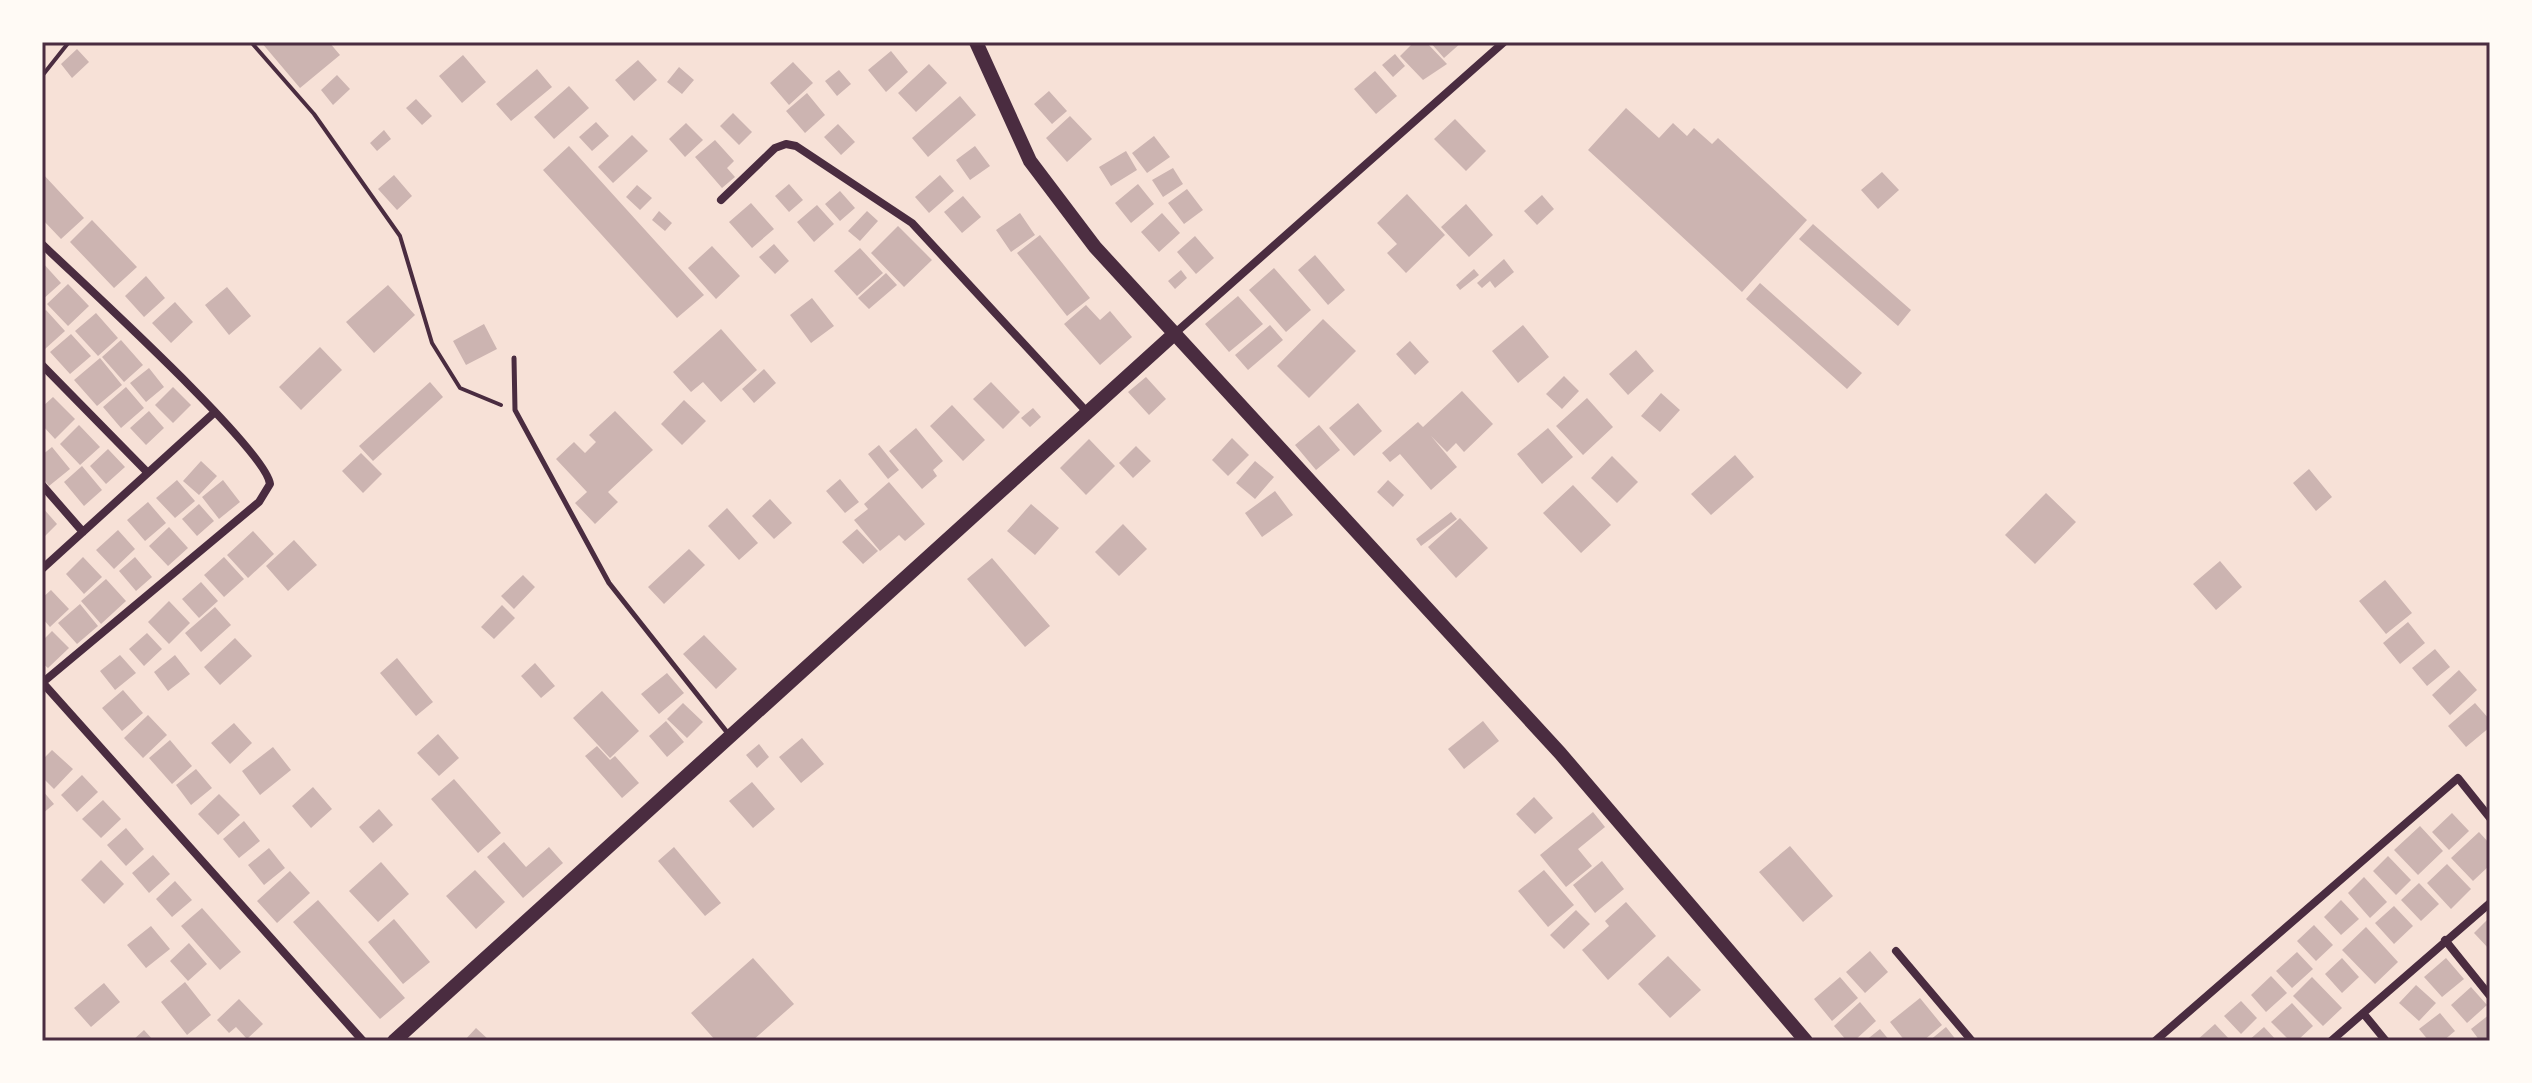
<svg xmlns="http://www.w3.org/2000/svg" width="2532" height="1083" font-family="'Nunito Sans',sans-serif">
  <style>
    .building { fill: #ccb4b1 }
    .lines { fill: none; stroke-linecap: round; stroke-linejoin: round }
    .path { stroke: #4a2c40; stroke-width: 4 }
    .service { stroke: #4a2c40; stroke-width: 5 }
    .minor { stroke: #4a2c40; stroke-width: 8 }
    .tertiary { stroke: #4a2c40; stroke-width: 14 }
    .neatline { fill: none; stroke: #4a2c40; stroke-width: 3 }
  </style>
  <rect width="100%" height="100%" fill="#f7e1d7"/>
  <path class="building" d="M261 42H329L340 55 300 88Z
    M1414 42H1426L1447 64 1423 80 1400 56Z
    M1430 42H1462L1444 58Z
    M77 49 89 62 72 78 61 64Z
    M891 51 908 72 886 92 868 70Z
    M1395 54 1405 66 1393 77 1382 65Z
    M463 55 486 82 462 103 439 76Z
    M638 60 657 80 634 101 615 80Z
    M793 62 813 83 789 105 770 83Z
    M929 64 947 83 916 112 898 93Z
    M679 67 694 80 682 94 667 82Z
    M537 69 552 87 511 121 496 104Z
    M839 70 851 84 837 96 825 81Z
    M1375 71 1397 96 1376 114 1354 89Z
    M337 75 350 89 333 105 321 90Z
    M569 86 589 108 554 139 534 117Z
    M1049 91 1067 111 1052 124 1034 104Z
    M807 93 825 115 805 133 786 111Z
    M960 96 976 115 928 157 912 138Z
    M416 99 432 116 422 125 406 108Z
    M1626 108 1659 138 1673 123 1687 136 1694 128 1712 144 1718 138 1807 220 1742 292 1588 150Z
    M733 113 752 132 739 145 720 126Z
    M1070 116 1092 139 1067 162 1046 138Z
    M1455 119 1486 151 1466 171 1434 139Z
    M596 122 609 136 592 151 579 137Z
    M686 123 703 140 685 157 669 139Z
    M838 124 855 142 841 155 824 137Z
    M384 130 391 139 377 151 370 143Z
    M632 135 648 151 613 183 598 167Z
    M1154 136 1170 157 1147 173 1132 153Z
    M715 140 734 161 727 168 735 177 722 188 695 157Z
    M569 146 704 295 677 318 543 170Z
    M975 146 990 166 970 180 956 160Z
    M1126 151 1137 170 1111 186 1099 167Z
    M1173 168 1183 184 1163 197 1152 180Z
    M1882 172 1899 190 1878 209 1861 190Z
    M42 173 84 218 61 239 42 219Z
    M394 175 412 196 397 210 378 189Z
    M940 175 954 191 929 213 915 197Z
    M789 184 803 200 789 212 775 196Z
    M1138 184 1154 204 1131 223 1115 203Z
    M637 185 652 198 640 210 626 197Z
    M1187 189 1203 210 1184 224 1168 203Z
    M840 191 855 208 840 221 825 204Z
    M1407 194 1445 235 1406 273 1387 253 1397 244 1377 223Z
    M1542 195 1554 209 1537 225 1524 211Z
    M963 196 981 217 962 233 944 212Z
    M751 203 774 229 752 248 729 222Z
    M1466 204 1493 235 1469 257 1441 227Z
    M817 205 834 224 814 242 797 222Z
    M659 211 672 223 665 231 652 220Z
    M867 211 878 221 860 241 848 231Z
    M1020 213 1035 235 1011 252 996 230Z
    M1162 213 1180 233 1159 252 1141 232Z
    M92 220 137 267 114 288 70 242Z
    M1813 224 1911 310 1898 326 1799 239Z
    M898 226 932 260 904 287 871 253Z
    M1040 235 1090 298 1067 316 1017 253Z
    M1195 236 1214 258 1196 274 1177 252Z
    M774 244 789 261 775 274 759 257Z
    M712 246 740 276 716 299 688 268Z
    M860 248 883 273 857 296 834 271Z
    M1315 255 1345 290 1328 305 1298 270Z
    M1504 259 1514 272 1495 288 1490 281 1482 288 1477 283Z
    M42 262 61 283 42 300Z
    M1274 268 1311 310 1286 332 1249 290Z
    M1474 269 1479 275 1460 290 1456 285Z
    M1181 270 1187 278 1175 289 1168 281Z
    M886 273 897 285 869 309 858 298Z
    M146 276 165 298 144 317 125 296Z
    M1760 283 1862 373 1847 389 1746 299Z
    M68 284 89 306 68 326 47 304Z
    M388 285 415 315 374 353 346 322Z
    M227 287 251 316 229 335 205 305Z
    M1238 296 1263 324 1229 352 1205 324Z
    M812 298 834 326 811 343 790 315Z
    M175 302 193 322 171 343 152 323Z
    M1086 305 1100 320 1110 311 1132 337 1100 365 1064 324Z
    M46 310 65 331 45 349 42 345V313Z
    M96 313 118 338 98 356 75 331Z
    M1323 319 1356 351 1309 398 1277 366Z
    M484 324 497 349 466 365 453 341Z
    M1270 325 1283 340 1248 370 1235 355Z
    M1523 325 1549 357 1518 383 1492 351Z
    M721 329 757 370 721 402 703 382 691 392 673 372Z
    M71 334 91 356 70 374 50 352Z
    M121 340 143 365 124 382 102 357Z
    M1410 341 1429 362 1415 375 1396 354Z
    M320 347 342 370 301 410 279 387Z
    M1636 350 1654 371 1628 395 1609 374Z
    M100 358 122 385 97 406 74 380Z
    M149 368 164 387 146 402 130 383Z
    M764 369 776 383 754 403 742 389Z
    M1564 376 1579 391 1562 409 1546 394Z
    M1146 377 1166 399 1149 415 1128 392Z
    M430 382 443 397 373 461 359 446Z
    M991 382 1020 412 1003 429 973 399Z
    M126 387 144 408 121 428 103 407Z
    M173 387 191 405 173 423 155 405Z
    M1462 391 1493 424 1464 452 1456 443 1447 452 1431 436 1457 467 1431 490 1400 454 1390 462 1382 453 1418 422 1423 427Z
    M1661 393 1680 410 1660 432 1641 416Z
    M53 397 75 419 55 439 42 425V407Z
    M1587 398 1613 427 1583 455 1556 426Z
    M684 400 706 421 682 445 661 424Z
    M1358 403 1382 431 1354 456 1329 428Z
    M952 405 985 440 963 461 930 426Z
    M1033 408 1041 417 1030 427 1021 418Z
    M149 411 164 428 146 445 130 428Z
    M615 411 653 450 608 492 618 502 595 524 575 503 587 492 556 459 574 442 585 453 596 442 589 435Z
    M79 425 100 447 80 465 60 444Z
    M1319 425 1340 450 1316 470 1295 445Z
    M916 428 943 461 933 470 937 476 922 489 889 451Z
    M1548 428 1573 457 1542 484 1517 454Z
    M1232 438 1249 455 1228 476 1212 460Z
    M1089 439 1115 466 1086 495 1060 468Z
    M879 445 899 470 888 479 868 454Z
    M1136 446 1151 461 1133 478 1119 463Z
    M52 447 70 469 49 486 42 477V455Z
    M108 449 125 467 106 484 90 466Z
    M361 453 382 474 363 493 342 471Z
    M1735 455 1754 477 1711 515 1691 494Z
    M1612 456 1638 482 1617 503 1591 478Z
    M201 461 217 476 199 495 183 481Z
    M1255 461 1274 477 1255 499 1236 483Z
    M82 466 102 490 84 506 64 482Z
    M2309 469 2332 497 2316 511 2293 483Z
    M840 479 859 502 845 513 826 491Z
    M177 480 195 501 175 518 156 498Z
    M223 480 240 502 219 519 202 497Z
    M1388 480 1404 495 1393 507 1377 492Z
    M889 482 925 524 905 541 899 535 880 551 854 520 868 509 864 504Z
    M1573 485 1611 525 1581 553 1543 513Z
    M1275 491 1293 515 1262 537 1245 513Z
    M2046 493 2076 522 2035 564 2005 535Z
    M770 499 792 523 774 539 752 516Z
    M148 502 166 523 145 541 127 520Z
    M199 504 214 521 197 536 182 519Z
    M1031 504 1059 528 1035 555 1007 531Z
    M42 507 57 524 42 539Z
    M727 508 758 543 739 560 708 526Z
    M1451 512 1457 519 1421 546 1416 539Z
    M1460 518 1488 548 1456 578 1428 547Z
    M1123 524 1147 549 1119 576 1095 552Z
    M169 527 188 548 168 566 149 546Z
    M857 529 878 551 863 564 842 542Z
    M118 530 135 549 114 569 96 550Z
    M253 531 274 554 248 578 227 555Z
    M294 540 317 565 288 591 266 566Z
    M689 549 705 565 664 604 648 587Z
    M83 557 102 577 84 594 66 574Z
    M135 557 152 577 136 591 119 571Z
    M224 557 244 579 224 597 204 575Z
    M992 558 1050 626 1025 647 967 579Z
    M2220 561 2242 587 2216 610 2193 584Z
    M523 575 535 587 514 609 501 596Z
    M106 579 126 601 101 624 81 601Z
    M2385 580 2412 613 2386 634 2359 601Z
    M201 582 218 601 199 618 182 599Z
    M51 590 69 609 50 627 42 618V598Z
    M169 601 190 623 169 644 148 622Z
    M80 604 98 626 77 644 58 623Z
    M502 605 515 618 494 639 481 627Z
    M215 607 231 625 201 652 185 633Z
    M2408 622 2425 643 2400 664 2383 643Z
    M52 631 69 648 48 668 42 663V641Z
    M147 633 162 649 144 666 129 649Z
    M704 635 737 669 716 689 683 654Z
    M235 638 252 656 220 685 204 667Z
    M2435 649 2450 667 2427 686 2412 668Z
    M120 655 136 673 115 690 100 671Z
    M175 655 190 674 168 691 154 672Z
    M397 658 433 702 416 716 380 673Z
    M535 663 555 686 541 698 521 676Z
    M2459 670 2477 690 2450 715 2432 695Z
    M667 673 684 693 659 714 641 694Z
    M123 690 143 713 122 731 102 708Z
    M602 691 639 731 610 758 573 718Z
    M683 703 703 722 687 738 667 719Z
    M2475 703 2490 720V727L2466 747 2448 726Z
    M148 715 167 735 143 758 124 738Z
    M666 721 684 742 667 757 649 736Z
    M1483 721 1499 741 1464 769 1448 749Z
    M234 723 252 743 230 764 211 743Z
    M438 734 459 758 439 776 417 753Z
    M802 738 824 764 801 783 779 757Z
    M170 740 192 766 172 784 149 758Z
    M759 744 769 757 757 768 746 755Z
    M597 746 610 760 615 756 639 783 622 798 585 756Z
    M273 747 291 770 260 795 242 771Z
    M52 750 73 769 54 789 42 777V760Z
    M196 769 212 788 191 805 176 785Z
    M82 775 98 792 77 812 61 795Z
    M454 779 501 833 478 853 431 799Z
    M752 782 775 809 753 828 729 801Z
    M313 787 332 809 311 828 292 806Z
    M42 790 54 804 42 814Z
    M219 794 240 815 218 835 198 814Z
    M1534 797 1553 818 1535 834 1516 814Z
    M103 800 121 819 101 838 82 819Z
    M379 809 393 825 373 843 359 827Z
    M1593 812 1605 827 1578 849 1592 866 1566 887 1540 855Z
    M2452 813 2469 831 2449 850 2432 832Z
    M244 821 260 841 239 858 223 839Z
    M2420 826 2443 851 2418 875 2394 850Z
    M126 828 144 849 126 866 107 845Z
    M2479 832 2490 844V865L2473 881 2451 858Z
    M504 842 526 867 549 847 563 863 523 898 487 857Z
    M1790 846 1833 896 1803 922 1759 872Z
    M674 847 721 903 705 916 658 861Z
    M269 848 285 868 264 885 248 865Z
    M153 855 170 874 149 893 132 873Z
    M2388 856 2411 880 2396 895 2373 871Z
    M101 860 124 884 104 904 81 880Z
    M1602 861 1624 889 1595 913 1573 885Z
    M381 862 409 894 378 922 349 891Z
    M2447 864 2471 889 2451 909 2427 883Z
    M475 870 505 902 476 929 446 896Z
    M1544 870 1574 905 1548 927 1518 891Z
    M290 871 310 893 277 923 257 901Z
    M2364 877 2387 902 2370 918 2348 893Z
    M175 881 192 900 172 917 156 899Z
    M2419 883 2439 904 2421 921 2401 900Z
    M318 900 405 998 380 1019 293 922Z
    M2341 900 2359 919 2341 935 2324 917Z
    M1626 902 1656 936 1608 980 1582 950 1609 926 1605 921Z
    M2394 906 2413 926 2394 944 2375 923Z
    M202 908 241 952 220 970 181 926Z
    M1576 910 1590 924 1564 949 1550 935Z
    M2490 917V950L2474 933Z
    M394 919 430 962 403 984 368 942Z
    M2314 925 2333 945 2316 961 2297 941Z
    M151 926 170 949 146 968 127 945Z
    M2366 927 2398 962 2375 984 2342 950Z
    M189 943 207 964 188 981 170 961Z
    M1870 951 1888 972 1865 993 1846 972Z
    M2297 952 2313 969 2292 988 2276 971Z
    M1668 956 1701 990 1670 1018 1638 984Z
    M753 958 794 1004 752 1041H716L691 1013Z
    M2342 958 2359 977 2342 993 2325 974Z
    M2446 958 2464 979 2442 997 2424 977Z
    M2271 976 2287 993 2266 1012 2251 995Z
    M1840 977 1858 998 1832 1021 1814 999Z
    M2312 977 2342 1008 2323 1026 2293 996Z
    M185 982 211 1015 187 1035 161 1002Z
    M104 983 120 1002 91 1027 74 1008Z
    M2416 985 2436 1003 2419 1021 2399 1003Z
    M2471 987 2487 1005 2467 1023 2451 1005Z
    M1920 998 1942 1025 1923 1041H1905L1890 1022Z
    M239 999 263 1024 247 1039 236 1027 229 1033 217 1020Z
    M2241 1001 2257 1018 2241 1034 2224 1016Z
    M1860 1002 1876 1021 1854 1041H1847L1834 1026Z
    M2292 1003 2313 1026 2297 1041H2290L2271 1022Z
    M2440 1013 2455 1031 2443 1041H2429L2419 1029Z
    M2490 1014V1041H2480L2471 1029Z
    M2215 1024 2231 1041H2196Z
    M1946 1027 1957 1041H1929Z
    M2264 1027 2277 1041H2248Z
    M476 1028 490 1041H464Z
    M1880 1029 1890 1041H1865Z
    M144 1030 154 1041H132Z"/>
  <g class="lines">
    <path class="path" d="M251 42 314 114 400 236 432 343 460 388 501 405
      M42 76 69 42"/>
    <path class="service" d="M514 358 515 410 609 583 730 736"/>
    <path class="minor" d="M721 200 775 148 786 144 796 146 912 223 1086 411
      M42 244C79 280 266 449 270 484L259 502 42 683
      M1173 335 1504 42
      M42 365 148 473
      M42 485 83 532
      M42 569 215 412
      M42 682 363 1041
      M2445 940 2490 996
      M1896 951 1972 1041
      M2363 1013 2386 1041
      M2155 1041 2458 778 2490 818
      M2331 1041 2490 903"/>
    <path class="tertiary" d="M976 42 1030 161 1095 247 1560 753 1806 1041
      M394 1041 1173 335"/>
  </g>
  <rect width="2532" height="1083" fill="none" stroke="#fffaf5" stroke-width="88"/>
  <rect x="44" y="44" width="2444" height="995" class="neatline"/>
</svg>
